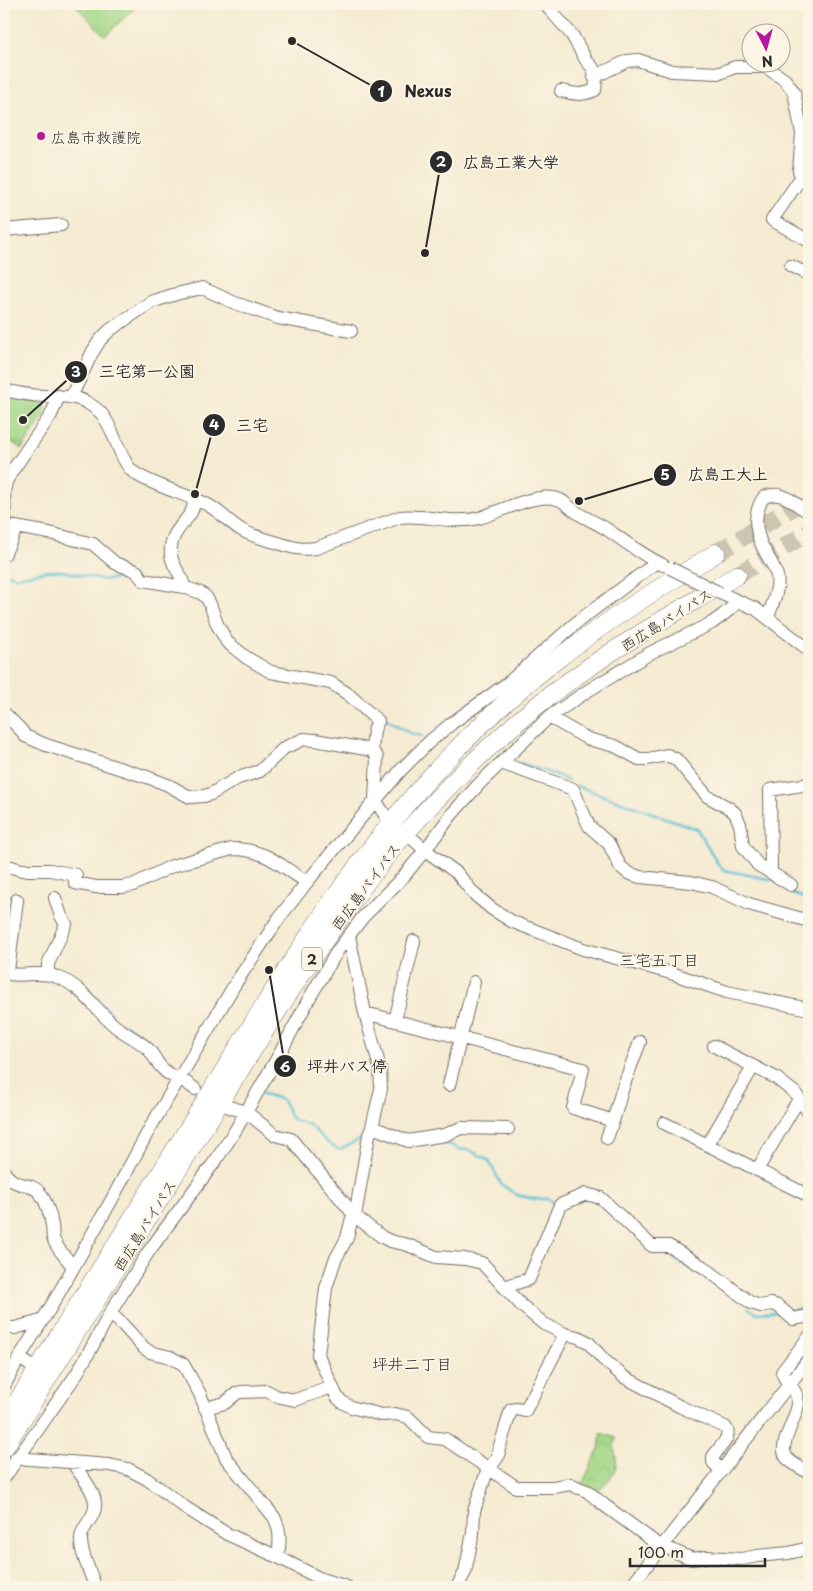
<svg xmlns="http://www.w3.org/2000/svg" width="813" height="1591" font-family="'Playpen Sans','Klee One',sans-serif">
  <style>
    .park { fill: url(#park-crowns); stroke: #668058 }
    .pitch { fill: #a1d585; stroke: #668058 }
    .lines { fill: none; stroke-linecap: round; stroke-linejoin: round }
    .stream { stroke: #58c0d5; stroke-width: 2.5 }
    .highway-tunnel { stroke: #cdc5b1; stroke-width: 18; stroke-dasharray: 18 9; stroke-linecap: butt }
    .minor-casing { stroke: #726e65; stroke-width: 14 }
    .highway-casing { stroke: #726e65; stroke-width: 19 }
    .minor { stroke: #fff; stroke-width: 12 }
    .highway { stroke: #fff; stroke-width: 18 }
    .minor-bridge-casing { stroke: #726e65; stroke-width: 14; stroke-linecap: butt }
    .minor-bridge { stroke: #fff; stroke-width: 12 }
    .poi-dot { fill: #b5179e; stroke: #fcf5e5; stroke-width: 2 }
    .labels { text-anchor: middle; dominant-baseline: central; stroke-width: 4; stroke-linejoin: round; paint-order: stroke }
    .shield { fill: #fcf5e5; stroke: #6a6863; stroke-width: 1 }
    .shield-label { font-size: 14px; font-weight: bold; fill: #2b2b2b }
    .poi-label { font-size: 15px; fill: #2b2b2b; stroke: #fcf5e5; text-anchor: start }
    .street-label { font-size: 15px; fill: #2b2b2b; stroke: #fcf5e5 }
    .neighbourhood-label { font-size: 16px; fill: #2b2b2b; stroke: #fcf5e5 }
    .leader { fill: none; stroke: #2b2b2b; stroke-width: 2 }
    .callout-dot { fill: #2b2b2b; stroke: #fcf5e5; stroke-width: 2 }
    .mark-label { font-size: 15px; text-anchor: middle; font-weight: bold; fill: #fff }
    .callout-label { font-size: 16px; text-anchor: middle; font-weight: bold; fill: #2b2b2b; stroke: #fcf5e5; stroke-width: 4; stroke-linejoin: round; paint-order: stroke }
  </style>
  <defs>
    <pattern id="park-crowns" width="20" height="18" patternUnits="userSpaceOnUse" patternTransform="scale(1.25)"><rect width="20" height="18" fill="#a1d585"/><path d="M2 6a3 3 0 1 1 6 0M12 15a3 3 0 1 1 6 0" fill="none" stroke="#8bb773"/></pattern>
  </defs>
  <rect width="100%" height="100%" fill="#fcf5e5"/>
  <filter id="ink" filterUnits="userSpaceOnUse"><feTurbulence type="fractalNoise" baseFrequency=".02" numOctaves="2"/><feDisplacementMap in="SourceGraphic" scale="10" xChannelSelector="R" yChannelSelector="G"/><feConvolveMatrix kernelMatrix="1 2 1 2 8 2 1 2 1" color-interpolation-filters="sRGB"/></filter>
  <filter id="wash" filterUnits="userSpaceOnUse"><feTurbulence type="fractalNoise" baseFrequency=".0096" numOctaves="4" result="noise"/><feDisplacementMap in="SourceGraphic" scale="20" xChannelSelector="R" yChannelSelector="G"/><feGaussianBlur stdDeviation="1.12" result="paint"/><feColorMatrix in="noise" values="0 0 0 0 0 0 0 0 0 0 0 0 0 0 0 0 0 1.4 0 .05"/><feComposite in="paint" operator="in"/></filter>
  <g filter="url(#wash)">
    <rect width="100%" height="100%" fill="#f5ebd2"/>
    <path class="park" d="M11 396 45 404 46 413 22 449 7 439 4 443V401L11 400Z
      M601 1433 616 1438C613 1448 615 1449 616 1458 619 1473 604 1485 594 1494L581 1486 599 1449Z"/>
    <path class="pitch" d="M74 4H139L105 36Z"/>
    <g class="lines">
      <path class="stream" d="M4 573 18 577 46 571H62L104 580 134 576
        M381 716 412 734 422 736
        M520 763 559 776 568 781
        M577 786 697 829 718 864 724 870 773 880
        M786 889 793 894 809 900
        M71 977 86 987 111 1014
        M123 1024C134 1031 147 1038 156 1048 162 1054 163 1062 171 1067
        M260 1093 280 1099 283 1101 291 1118 294 1120 308 1124 328 1143 339 1150 363 1138
        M436 1142 451 1145 458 1149 469 1150 485 1158 489 1161 501 1184 517 1195 535 1199H548L555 1204 557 1203
        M664 1251 690 1269 708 1278
        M748 1308 757 1313 779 1312
        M789 1311 809 1306"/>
    </g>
  </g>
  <g filter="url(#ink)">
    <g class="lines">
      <path class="highway-tunnel" d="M716 553 809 498
        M737 575 809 532"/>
      <defs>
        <path id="minor" d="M545 4 572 35 586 60 593 68 596 80 595 90C581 96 576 94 561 91
          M594 77 627 61 638 60 672 71 720 73 735 67H766L785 80 794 92 802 134 799 171 802 176 809 174
          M802 176 772 220 809 241
          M4 230 61 225
          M791 266 809 275
          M4 390C17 393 31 396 45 396 59 397 73 395 86 402 91 405 97 409 101 413 115 429 117 454 131 470 143 482 187 495 204 503 218 509 227 521 240 529 249 535 258 537 268 540 287 545 296 551 316 548L400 517C426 514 453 525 479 518 501 512 539 490 560 500 565 502 570 508 575 511 584 518 595 522 605 528 624 541 642 555 663 565
          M71 397 92 353 100 340 110 330 151 302 176 294 202 288 235 303 278 318 351 331
          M4 525 49 533 93 544 115 563 136 571 143 580 184 587 201 593 206 597 210 604 217 624 227 642 247 658 271 672 331 683 348 694 378 721 374 730 372 750
          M5 525 4 492 6 482 12 471 51 415 59 396
          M4 555 17 527
          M184 587C183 575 172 567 171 555 169 536 180 528 190 514 193 510 194 504 195 499
          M720 593 756 609 809 650
          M768 617C772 605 780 588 777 576 776 569 770 561 767 555 756 537 751 515 764 497 784 489 793 504 809 512
          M4 713 21 730 25 736 46 745 147 777 168 785 190 797 204 796 211 794 238 778 260 771 284 748 304 739 315 740 372 750 377 757 375 800 385 815
          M549 717 588 739 615 746 639 759H648L667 755 676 759 707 796 729 808 735 813 740 824 743 846 758 865 791 885
          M501 763 573 789 589 826 609 844 620 866 628 873 640 877 691 882 712 887 749 904 809 921
          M414 840 425 850 457 873 474 894 492 909 513 922 583 949 671 973 727 992 809 1009
          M4 865 22 870H50L76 875 75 883 96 887H123L133 885 172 866 232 849C267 849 280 866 307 882
          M771 872 770 790 809 784
          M349 936 365 1013 380 1068 381 1089 372 1127 369 1135 355 1216 352 1218 347 1238 335 1260 326 1288 318 1355 337 1397 342 1402 351 1407 382 1415 395 1414 408 1417 428 1437 445 1439 516 1487H554L570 1484 579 1488 587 1491 604 1505 656 1543 692 1559 706 1557 742 1559 757 1556 789 1553 809 1548
          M4 973C21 978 40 970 57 977 84 987 94 1009 115 1026 125 1034 137 1039 147 1048 154 1054 156 1063 163 1069 168 1075 172 1076 179 1079 185 1081 190 1085 195 1089
          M4 973 9 963 17 900
          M48 974V964L66 924 61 916 55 898
          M365 1013 583 1069 573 1108 613 1121 623 1087 640 1042
          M395 1021 414 941
          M714 1046 776 1078 795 1093 809 1113
          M449 1085 474 982
          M229 1107 246 1112 275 1135 291 1139 355 1216 382 1237 390 1241 408 1245 436 1257 465 1259 482 1263 521 1305 544 1324 565 1334 578 1337 588 1342 604 1360 624 1377 681 1407 725 1427C734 1436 718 1448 713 1457V1462L721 1471
          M664 1123 809 1196
          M372 1127 408 1141 445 1135 461 1128 508 1129
          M607 1138 613 1121
          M708 1144 753 1067
          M757 1170 799 1099
          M4 1172C16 1190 29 1180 40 1193 46 1201 51 1216 52 1226 53 1230 52 1234 53 1238 56 1248 67 1258 73 1267
          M504 1287 529 1279 560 1205 586 1194 601 1198 652 1246H669L705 1268 751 1303 761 1306 771 1304 778 1306 793 1319 809 1316
          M110 1313 123 1325 144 1348 150 1352 170 1357 183 1364 200 1394 226 1458 274 1517C281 1530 280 1542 278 1557
          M4 1328H15L41 1321
          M809 1337 782 1372C785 1384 797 1387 798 1403 798 1417 776 1447 787 1458 792 1464 802 1468 809 1473
          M19 1358 30 1365
          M4 1386 19 1358 52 1305 111 1201 150 1128 235 984 279 918 307 882 401 770 429 742 452 723 509 682 577 622 657 562
          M205 1408 225 1403 237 1393 241 1392 267 1391 276 1396 295 1400 332 1387
          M16 1458 109 1465 128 1469 147 1479 186 1508 227 1534 278 1557 321 1579 347 1587
          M72 1462C81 1476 102 1497 93 1514 89 1523 82 1528 81 1538 80 1554 91 1572 95 1587
          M489 1469 499 1455 498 1452 511 1410 517 1409 525 1411 565 1334
          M4 1478 76 1375 92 1347 110 1313 149 1251 216 1160 235 1131 279 1055 310 997 338 950 363 917 404 876 425 850 452 814 480 783 549 717 589 690 652 652 712 623 723 615 738 602
          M457 1587 465 1572 473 1533 474 1511 488 1468
          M630 1587 809 1359"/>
        <path id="highway" d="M4 1423C71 1316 138 1210 204 1103 278 983 350 859 449 757 480 725 514 693 550 665 602 623 659 588 716 553
          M4 1448C72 1340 139 1231 207 1123 269 1024 329 924 404 835 438 796 476 758 515 724 581 666 662 621 737 575"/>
      </defs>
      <use href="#minor" class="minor-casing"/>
      <use href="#highway" class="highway-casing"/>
      <use href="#minor" class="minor"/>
      <use href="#highway" class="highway"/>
      <defs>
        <path id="minor-bridge" d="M670 568 720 593"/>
      </defs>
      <use href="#minor-bridge" class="minor-bridge-casing"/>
      <use href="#minor-bridge" class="minor-bridge"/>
    </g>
  </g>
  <circle class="poi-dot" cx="41" cy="136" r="5"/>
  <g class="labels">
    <rect class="shield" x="302" y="947.5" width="20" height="23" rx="4"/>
    <g class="shield-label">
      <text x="312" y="959">2</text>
    </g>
    <g class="poi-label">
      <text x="51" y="136">広島市救護院</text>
    </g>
    <g class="street-label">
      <text transform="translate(666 619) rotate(-32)">西広島バイパス</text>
      <text transform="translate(365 886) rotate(-53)">西広島バイパス</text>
      <text transform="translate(144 1225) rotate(-58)">西広島バイパス</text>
    </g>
    <g class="neighbourhood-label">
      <text x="659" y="959">三宅五丁目</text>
      <text x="412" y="1363">坪井二丁目</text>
    </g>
  </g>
  <path class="leader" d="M292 41L381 91M425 253L441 162M23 420L76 372M195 494L214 425M579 501L665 475M269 970L285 1066"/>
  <g class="callout-dot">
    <circle cx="292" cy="41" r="5"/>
    <circle cx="425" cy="253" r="5"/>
    <circle cx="23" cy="420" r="5"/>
    <circle cx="195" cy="494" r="5"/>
    <circle cx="579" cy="501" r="5"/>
    <circle cx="269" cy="970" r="5"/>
    <circle cx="381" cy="91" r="12"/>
    <circle cx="441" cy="162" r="12"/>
    <circle cx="76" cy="372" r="12"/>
    <circle cx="214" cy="425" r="12"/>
    <circle cx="665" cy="475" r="12"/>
    <circle cx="285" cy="1066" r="12"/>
  </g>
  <g class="mark-label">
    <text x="381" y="97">1</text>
    <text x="441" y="167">2</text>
    <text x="76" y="377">3</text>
    <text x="214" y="430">4</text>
    <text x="665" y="480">5</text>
    <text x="285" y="1072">6</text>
  </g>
  <g class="callout-label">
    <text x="428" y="97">Nexus</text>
    <text x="511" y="168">広島工業大学</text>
    <text x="147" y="377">三宅第一公園</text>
    <text x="252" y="431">三宅</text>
    <text x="728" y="480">広島工大上</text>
    <text x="347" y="1072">坪井バス停</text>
  </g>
  <rect width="813" height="1591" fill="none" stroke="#fcf5e5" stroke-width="20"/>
  <g transform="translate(766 48) rotate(174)"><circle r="24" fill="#fcf5e5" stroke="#a8a49b"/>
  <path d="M0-4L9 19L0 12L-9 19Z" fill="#b5179e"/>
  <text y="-8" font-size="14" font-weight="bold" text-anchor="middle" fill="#2b2b2b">N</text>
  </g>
  <path d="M630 1558v8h135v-8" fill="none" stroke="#2b2b2b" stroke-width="2.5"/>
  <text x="638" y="1558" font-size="15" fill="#2b2b2b" stroke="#fcf5e5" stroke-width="4" paint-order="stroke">100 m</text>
</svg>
